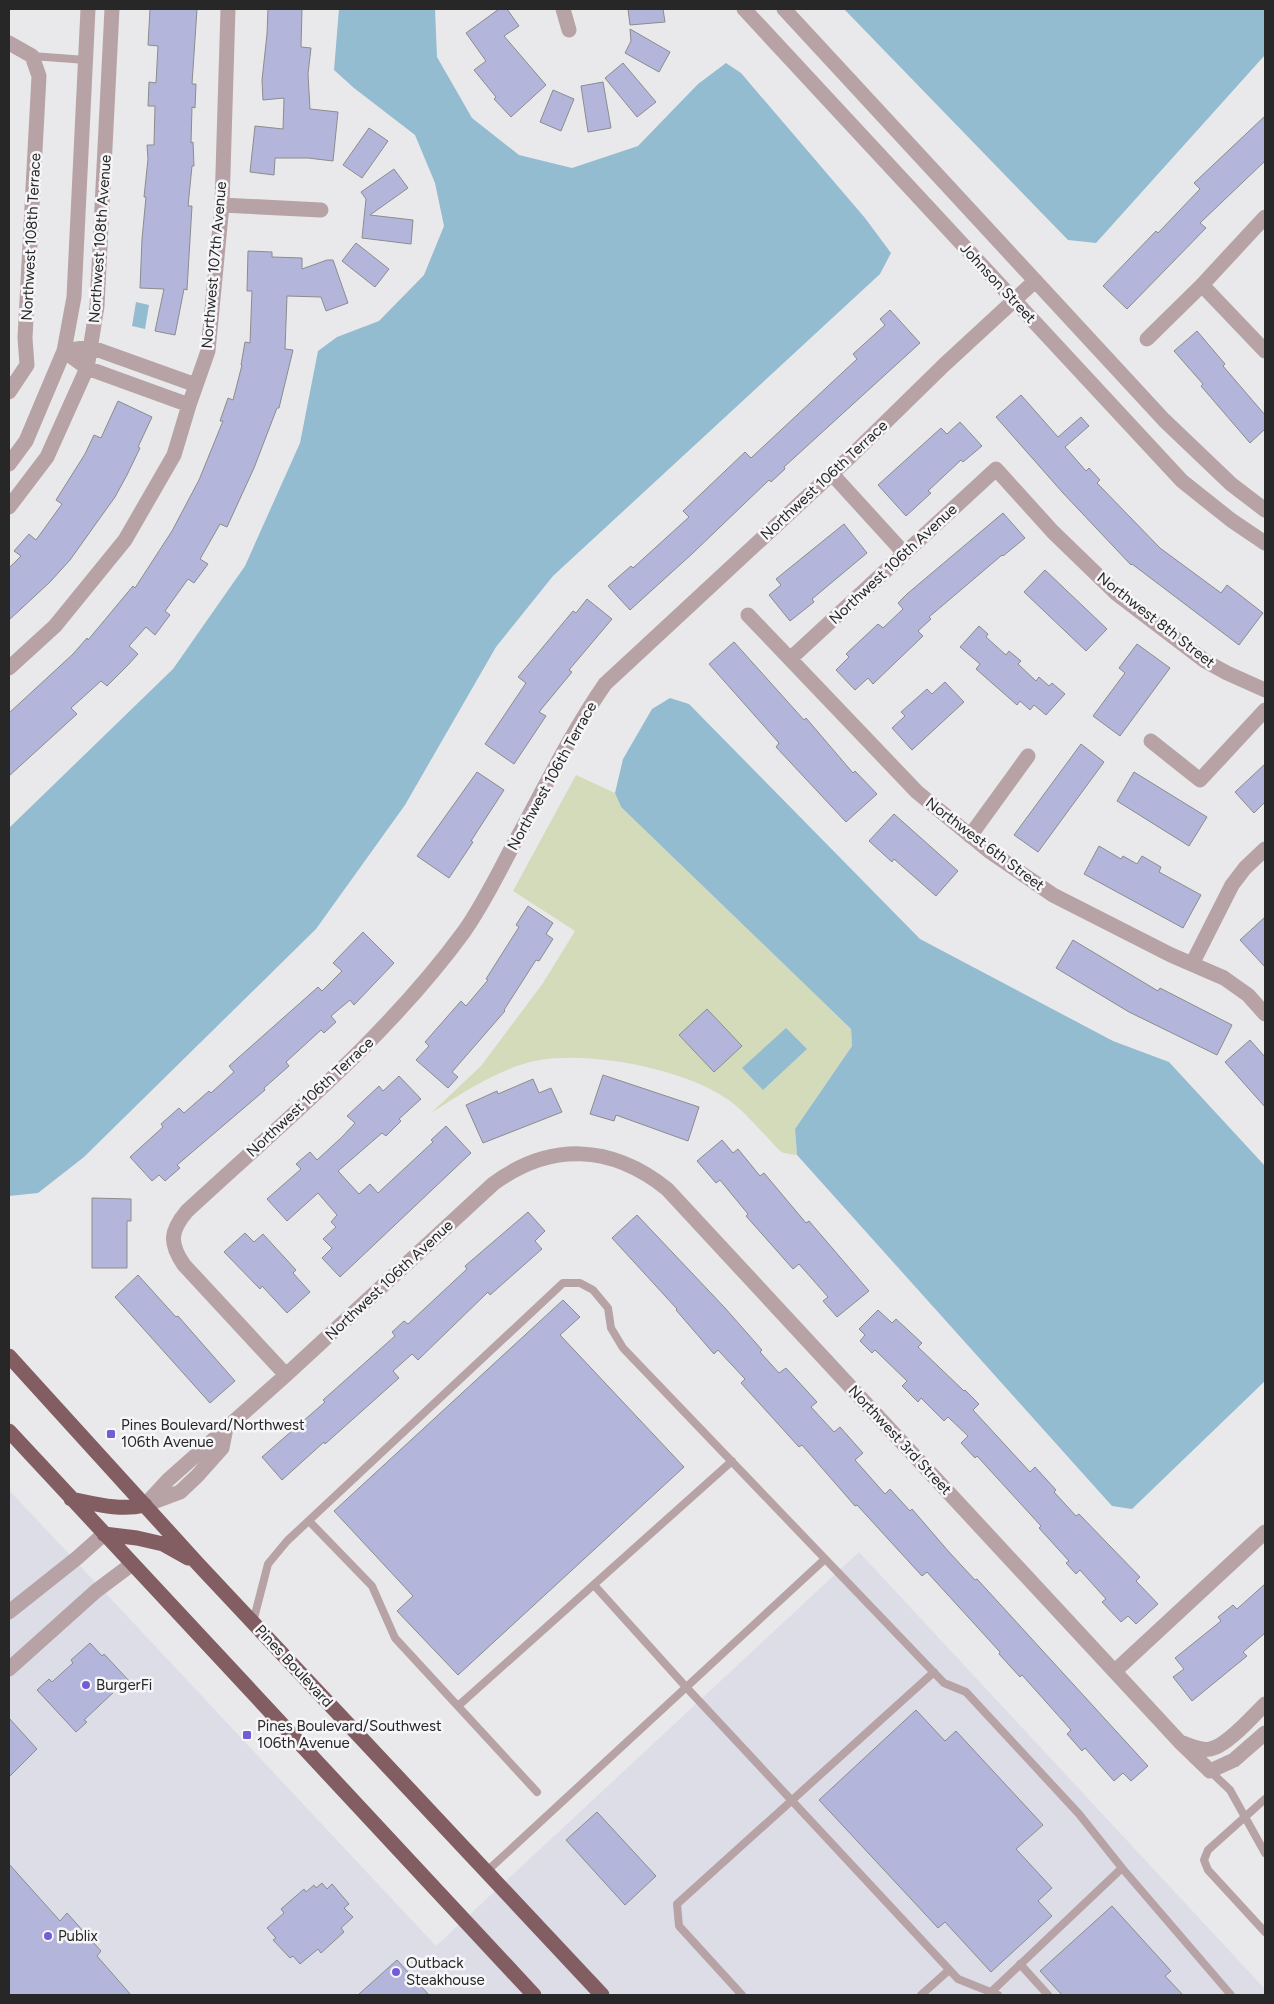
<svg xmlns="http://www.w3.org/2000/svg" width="1274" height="2004" font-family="Figtree,sans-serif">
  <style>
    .built { fill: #dcdde7 }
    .green { fill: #d4dbbb }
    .water { fill: #93bcd0 }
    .building { fill: #b3b6da; stroke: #8b8c8e }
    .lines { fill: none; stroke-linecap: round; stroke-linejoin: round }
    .service { stroke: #b7a3a5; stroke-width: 8 }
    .minor { stroke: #b7a3a5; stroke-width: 15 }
    .tertiary { stroke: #b7a3a5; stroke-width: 15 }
    .trunk { stroke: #825e62; stroke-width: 15 }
    .poi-dot { fill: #755cd7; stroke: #f6f6f9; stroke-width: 2 }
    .labels { text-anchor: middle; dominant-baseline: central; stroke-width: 5; stroke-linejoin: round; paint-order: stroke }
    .street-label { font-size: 15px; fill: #272728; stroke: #f6f6f9 }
    .poi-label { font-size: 15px; fill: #272728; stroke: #f6f6f9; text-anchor: start }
  </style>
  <rect width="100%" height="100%" fill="#e9e9ec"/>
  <path class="built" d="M9 1490 436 1946 859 1552 1265 1989V1995H9Z"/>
  <path class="green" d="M576 775 615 793 621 807 851 1029 852 1046 795 1129 797 1155C792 1154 785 1154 782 1152 777 1149 772 1142 768 1138 755 1125 742 1109 727 1099 685 1069 591 1051 540 1060 503 1066 462 1093 431 1113L481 1066 543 983 575 931 513 891Z"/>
  <path class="water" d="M339 9H435L437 57 472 118 519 155 572 168 638 146 698 84 726 63 741 73 865 218 891 253 880 274 553 576 496 647 405 805 316 929 84 1157 38 1193 9 1196V828L173 669 245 566 300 443 318 351 337 337 379 321 424 275 444 226 435 183 415 135 354 88 334 70Z
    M844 9H1265V55L1096 243 1068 240Z
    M136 302 149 305 145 329 132 326Z
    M670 698 689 704 920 939 1113 1041 1169 1062 1265 1166V1381L1132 1509 1112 1506 797 1155 795 1129 852 1046 851 1029 621 807 615 793 623 759 652 709Z
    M786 1028 807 1049 763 1090 742 1068Z"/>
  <path class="building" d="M150 9H197L192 84H196L195 108 192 107 191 143 193 142 194 166H192L188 206H192L187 290 184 289 175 335 155 331 164 289 140 288 142 239 146 197H144L148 159 147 145H154L155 106H148L149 82 156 83 158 46 148 45Z
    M268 9H302L301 47 311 48 308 74 310 109 338 112 333 161 308 158H275L274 175 250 172 255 126 283 129 284 98 263 100 262 80 267 34Z
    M499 9H507L519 26 504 36 546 85 511 117 494 99 496 97 474 70 486 61 466 33Z
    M628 9H663L665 22 630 25Z
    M630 29 670 52 659 72 625 53 631 41Z
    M623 63 656 102 637 117 605 78Z
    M603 82 611 128 588 132 581 86Z
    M553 90 574 99 561 131 540 122Z
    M1265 116V161L1200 223 1206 228 1127 309 1103 286 1156 231 1158 233 1200 189 1194 183Z
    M369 128 388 141 362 178 343 165Z
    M394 169 408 188 370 215 413 220 411 244 362 238 366 199 361 192Z
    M356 243 389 269 375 287 342 261Z
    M248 251 272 252V257L302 258V269L327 260H333L348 303 326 311 321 297 287 296 285 349 293 350 279 408H277L254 468 227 527 220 524 200 559 208 564 194 583 188 579 165 611 170 615 155 635 146 627 129 646 138 654 128 665 107 686 101 681 71 708 77 714 9 776V713L73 654 87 638 88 640 133 586 135 588 172 531 199 480 223 421H220L228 398 233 400 242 365H241L245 342 250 343 252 291H247Z
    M890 310 920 343 784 467 785 469 771 482 769 480 693 553 630 610 608 586 631 566 633 568 689 517 683 511 745 452 751 458 857 359 853 354 885 325 880 319Z
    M1197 331 1225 364 1223 366 1265 415V429L1250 443 1201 386 1203 384 1174 351Z
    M1021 395 1058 437 1081 417 1089 426 1065 447 1086 471 1089 468 1100 480 1097 483 1160 548 1221 593 1227 585 1263 613 1239 645 1132 564 1131 565 1063 493 996 417Z
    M118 401 152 417 138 447 140 448 127 475 115 497 70 560 50 582 9 620V568L21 556 14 551 29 534 36 540 62 504 56 500 85 454 94 435 101 438Z
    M960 422 982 446 963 462 961 460 928 491 931 493 906 516 878 485 941 428 947 434Z
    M1003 513 1025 538 1003 556 1002 555 929 617 931 619 918 631 923 636 873 684 868 678 855 690 836 670 849 657 846 654 878 624 883 628 903 609 898 603 907 594Z
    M844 524 867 553 812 599 814 602 790 621 769 595 781 585 776 579Z
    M1045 570 1107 629 1086 651 1024 592Z
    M587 599 612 619 569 670 572 672 539 712 546 716 514 764 485 744 526 683 518 677 573 611 576 613Z
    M979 626 988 634 986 637 1006 655 1009 651 1021 661 1018 664 1036 681 1039 677 1049 686 1052 683 1065 694 1046 715 1034 705 1030 710 1020 701 1017 705 976 669 980 664 960 647Z
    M734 642 804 720 806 718 853 773 855 771 877 794 846 822 776 747 779 743 709 664Z
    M1137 644 1170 668 1120 736 1093 716 1125 673 1119 668Z
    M945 682 964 702 912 750 892 728 905 716 901 712 927 689 932 694Z
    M1081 744 1104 762 1038 852 1014 835Z
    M1265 764V802L1254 813 1235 792Z
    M477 772 504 790 471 841 473 842 449 878 417 856Z
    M1134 772 1207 817 1189 846 1117 801Z
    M894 814 958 871 936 896 894 859 892 862 869 841Z
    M1099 846 1121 859 1123 856 1137 864 1142 856 1161 867 1159 872 1201 895 1183 928 1084 874Z
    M528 906 553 923 546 934 553 939 539 961 536 960 504 1010 505 1011 452 1072 458 1077 448 1088 416 1060 429 1046 425 1042 461 1001 466 1006 488 980 486 979 519 927 516 925Z
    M1265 917V967L1240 940Z
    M363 932 394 963 354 1005 350 1000 331 1016 336 1022 324 1033 321 1030 286 1062 289 1066 264 1088 265 1090 177 1165 180 1168 165 1181 159 1175 152 1181 130 1157 163 1127 161 1124 179 1108 184 1113 209 1091 211 1093 234 1072 229 1066 318 987 322 991 342 971 333 963Z
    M1073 940 1158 991 1160 988 1232 1025 1217 1055 1129 1012 1056 968Z
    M707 1009 742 1046 714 1072 679 1035Z
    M1250 1040 1265 1057V1107L1225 1062Z
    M603 1075 699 1107 688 1141 616 1115 614 1121 590 1114Z
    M399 1076 421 1099 399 1119 401 1121 386 1136 382 1133 338 1171 359 1194 370 1184 378 1193 433 1142 431 1140 446 1126 471 1153 340 1277 322 1258 332 1248 323 1239 336 1227 331 1222 337 1215 318 1193 287 1221 267 1199 301 1169 296 1164 310 1152 317 1160 342 1137 355 1123 347 1116 379 1086 383 1091Z
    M533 1079 539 1093 551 1088 562 1112 483 1143 466 1105 497 1091 498 1094Z
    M722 1140 733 1153 738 1149 760 1176 764 1173 806 1223 809 1221 869 1291 837 1317 823 1301 828 1297 799 1264 793 1269 746 1216 748 1214 720 1180 716 1183 697 1161Z
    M92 1198 131 1199V1221H127V1268H92Z
    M528 1212 545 1231 535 1241 542 1249 490 1295 488 1292 418 1360 412 1354 393 1371 399 1378 325 1444 324 1442 282 1480 262 1457 325 1402 323 1400 395 1336 392 1332 404 1321 408 1324 467 1269 465 1266Z
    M637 1215 725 1308 762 1350 760 1352 779 1373 786 1368 817 1402 811 1407 834 1432 840 1427 863 1453 855 1460 885 1494 890 1489 910 1511 912 1509 949 1552 975 1580 977 1579 1148 1766 1131 1781 1123 1773 1114 1781 1085 1748 1082 1751 1067 1734 1071 1730 1064 1722 1022 1675 1020 1677 999 1654 1000 1652 927 1572 922 1576 857 1505 855 1506 802 1445 799 1447 741 1383 745 1379 718 1350 714 1354 676 1310 677 1309 612 1238Z
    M245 1233 254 1242 263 1234 296 1270 293 1273 310 1292 287 1313 262 1286 260 1289 224 1252Z
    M138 1275 176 1317 178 1316 235 1381 210 1403 115 1297Z
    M563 1300 580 1317 560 1335 684 1467 458 1675 397 1611 413 1596 334 1511Z
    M878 1310 892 1323 896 1319 922 1343 918 1347 964 1391 965 1390 979 1404 973 1410 1030 1472 1035 1467 1056 1490 1054 1492 1076 1516 1079 1514 1140 1577 1136 1581 1158 1604 1136 1624 1128 1616 1121 1622 1102 1602 1106 1599 1080 1570 1076 1574 1066 1563 1069 1561 1039 1528 1041 1526 977 1456 975 1458 961 1443 968 1436 948 1417 944 1421 921 1398 918 1402 902 1386 907 1381 875 1350 872 1353 860 1341 865 1335 859 1329Z
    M1265 1584V1633L1243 1652 1247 1656 1192 1701 1173 1677 1184 1669 1175 1658 1221 1621 1218 1617 1233 1605 1237 1609Z
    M90 1643 102 1656 104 1654 131 1683 122 1692 118 1688 84 1720 87 1722 76 1732 37 1690 49 1679 52 1682 73 1663 71 1660Z
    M916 1710 945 1741 956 1731 1043 1825 1016 1849 1052 1888 1038 1901 1052 1916 991 1972 945 1922 938 1928 819 1800Z
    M9 1718 37 1749 9 1777Z
    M597 1812 656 1876 625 1905 566 1840Z
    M9 1864 60 1921 67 1913 101 1951 97 1956 131 1995H9Z
    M322 1883 327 1889 332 1884 349 1904 344 1908 353 1917 341 1928 344 1932 321 1953 318 1949 300 1964 293 1956 290 1958 273 1940 276 1938 267 1928 284 1913 281 1909 304 1889 306 1892 314 1885 316 1888Z
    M1112 1906 1171 1971 1165 1976 1183 1995H1062L1040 1971Z
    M397 1960 429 1995H358Z"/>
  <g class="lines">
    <path class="service" d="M32 56 86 60
      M309 1521 372 1586 395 1638 537 1792
      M594 1585 686 1687 958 1979 998 1995
      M253 1622 268 1564 287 1541 563 1283H580L593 1290 608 1308 611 1328 623 1348 944 1683 966 1692 1079 1814 1122 1868 1231 1995
      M458 1706 732 1461
      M1210 1771 1230 1790 1265 1853
      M1265 1799 1208 1850 1204 1860 1208 1870 1265 1932
      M486 1872 825 1559
      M1020 1964 1048 1995
      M989 1994 1122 1868
      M742 1995 679 1926 677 1904 934 1672
      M921 1995 949 1970"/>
    <path class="minor" d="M563 9 569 30
      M9 43 32 56 39 76 25 338 27 365 9 392
      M222 205 321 210
      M1202 285 1265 351
      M1147 339 1202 285 1265 217
      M64 351 90 347 196 385
      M64 351 87 368 189 405
      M9 464 26 441 64 351 74 297 88 9
      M832 474 904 553
      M9 507 47 457 87 368 97 306 112 9
      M748 615 917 792 989 851 1053 895 1171 955 1224 978 1248 995 1265 1014
      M790 659 996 469 1053 532 1117 594 1205 661 1227 673 1265 690
      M9 668 55 626 125 540 174 455 189 405 208 351 222 205 228 9
      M1151 741 1200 780 1265 710
      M970 836 1028 756
      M1192 964 1232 885 1245 868 1265 849
      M286 1375 184 1265C169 1243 170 1231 187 1211 283 1122 386 1038 463 933 481 908 496 878 510 851 541 795 569 736 605 684L851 456 944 365 1035 281
      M148 1504 180 1492 197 1476 222 1448 226 1428
      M145 1505 168 1480 286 1375 493 1184C550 1142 611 1144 667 1189L1179 1741 1210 1771 1234 1760 1265 1733
      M9 1612 77 1558 104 1534
      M9 1669 96 1591 132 1564
      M1115 1671 1265 1532
      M1183 1743C1191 1746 1200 1751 1210 1749 1226 1747 1253 1716 1265 1704"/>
    <path class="tertiary" d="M744 9 1182 481 1231 520 1265 543
      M784 9 1164 420 1231 484 1265 510"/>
    <path class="trunk" d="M9 1356 198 1564 602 1995
      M9 1431 534 1995
      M71 1499C96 1504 120 1511 145 1505
      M104 1534 137 1538 163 1544 188 1558"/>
  </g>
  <g class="poi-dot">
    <rect x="106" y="1429" width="10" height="10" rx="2.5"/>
    <circle cx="86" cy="1685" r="5"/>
    <rect x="242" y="1730" width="10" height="10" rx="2.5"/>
    <circle cx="48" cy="1936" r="5"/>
    <circle cx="396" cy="1972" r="5"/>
  </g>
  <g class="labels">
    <g class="street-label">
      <text transform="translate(31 237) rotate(-87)">Northwest 108th Terrace</text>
      <text transform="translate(100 239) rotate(-86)">Northwest 108th Avenue</text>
      <text transform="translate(214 265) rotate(-85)">Northwest 107th Avenue</text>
      <text transform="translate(998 283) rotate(47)">Johnson Street</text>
      <text transform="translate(824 480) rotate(-43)">Northwest 106th Terrace</text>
      <text transform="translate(893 564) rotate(-43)">Northwest 106th Avenue</text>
      <text transform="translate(1156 620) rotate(38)">Northwest 8th Street</text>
      <text transform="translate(552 776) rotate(-61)">Northwest 106th Terrace</text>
      <text transform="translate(985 844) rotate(37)">Northwest 6th Street</text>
      <text transform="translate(310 1097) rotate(-43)">Northwest 106th Terrace</text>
      <text transform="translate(389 1280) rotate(-43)">Northwest 106th Avenue</text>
      <text transform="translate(900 1440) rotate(47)">Northwest 3rd Street</text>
      <text transform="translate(294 1666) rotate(47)">Pines Boulevard</text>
    </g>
    <g class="poi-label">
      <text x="121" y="1425">Pines Boulevard/Northwest<tspan x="121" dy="17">106th Avenue</tspan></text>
      <text x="96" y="1685">BurgerFi</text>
      <text x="257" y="1726">Pines Boulevard/Southwest<tspan x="257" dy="17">106th Avenue</tspan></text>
      <text x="58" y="1936">Publix</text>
      <text x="406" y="1963">Outback<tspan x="406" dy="17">Steakhouse</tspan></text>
    </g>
  </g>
  <rect width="1274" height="2004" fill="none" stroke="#272728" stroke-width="20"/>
</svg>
